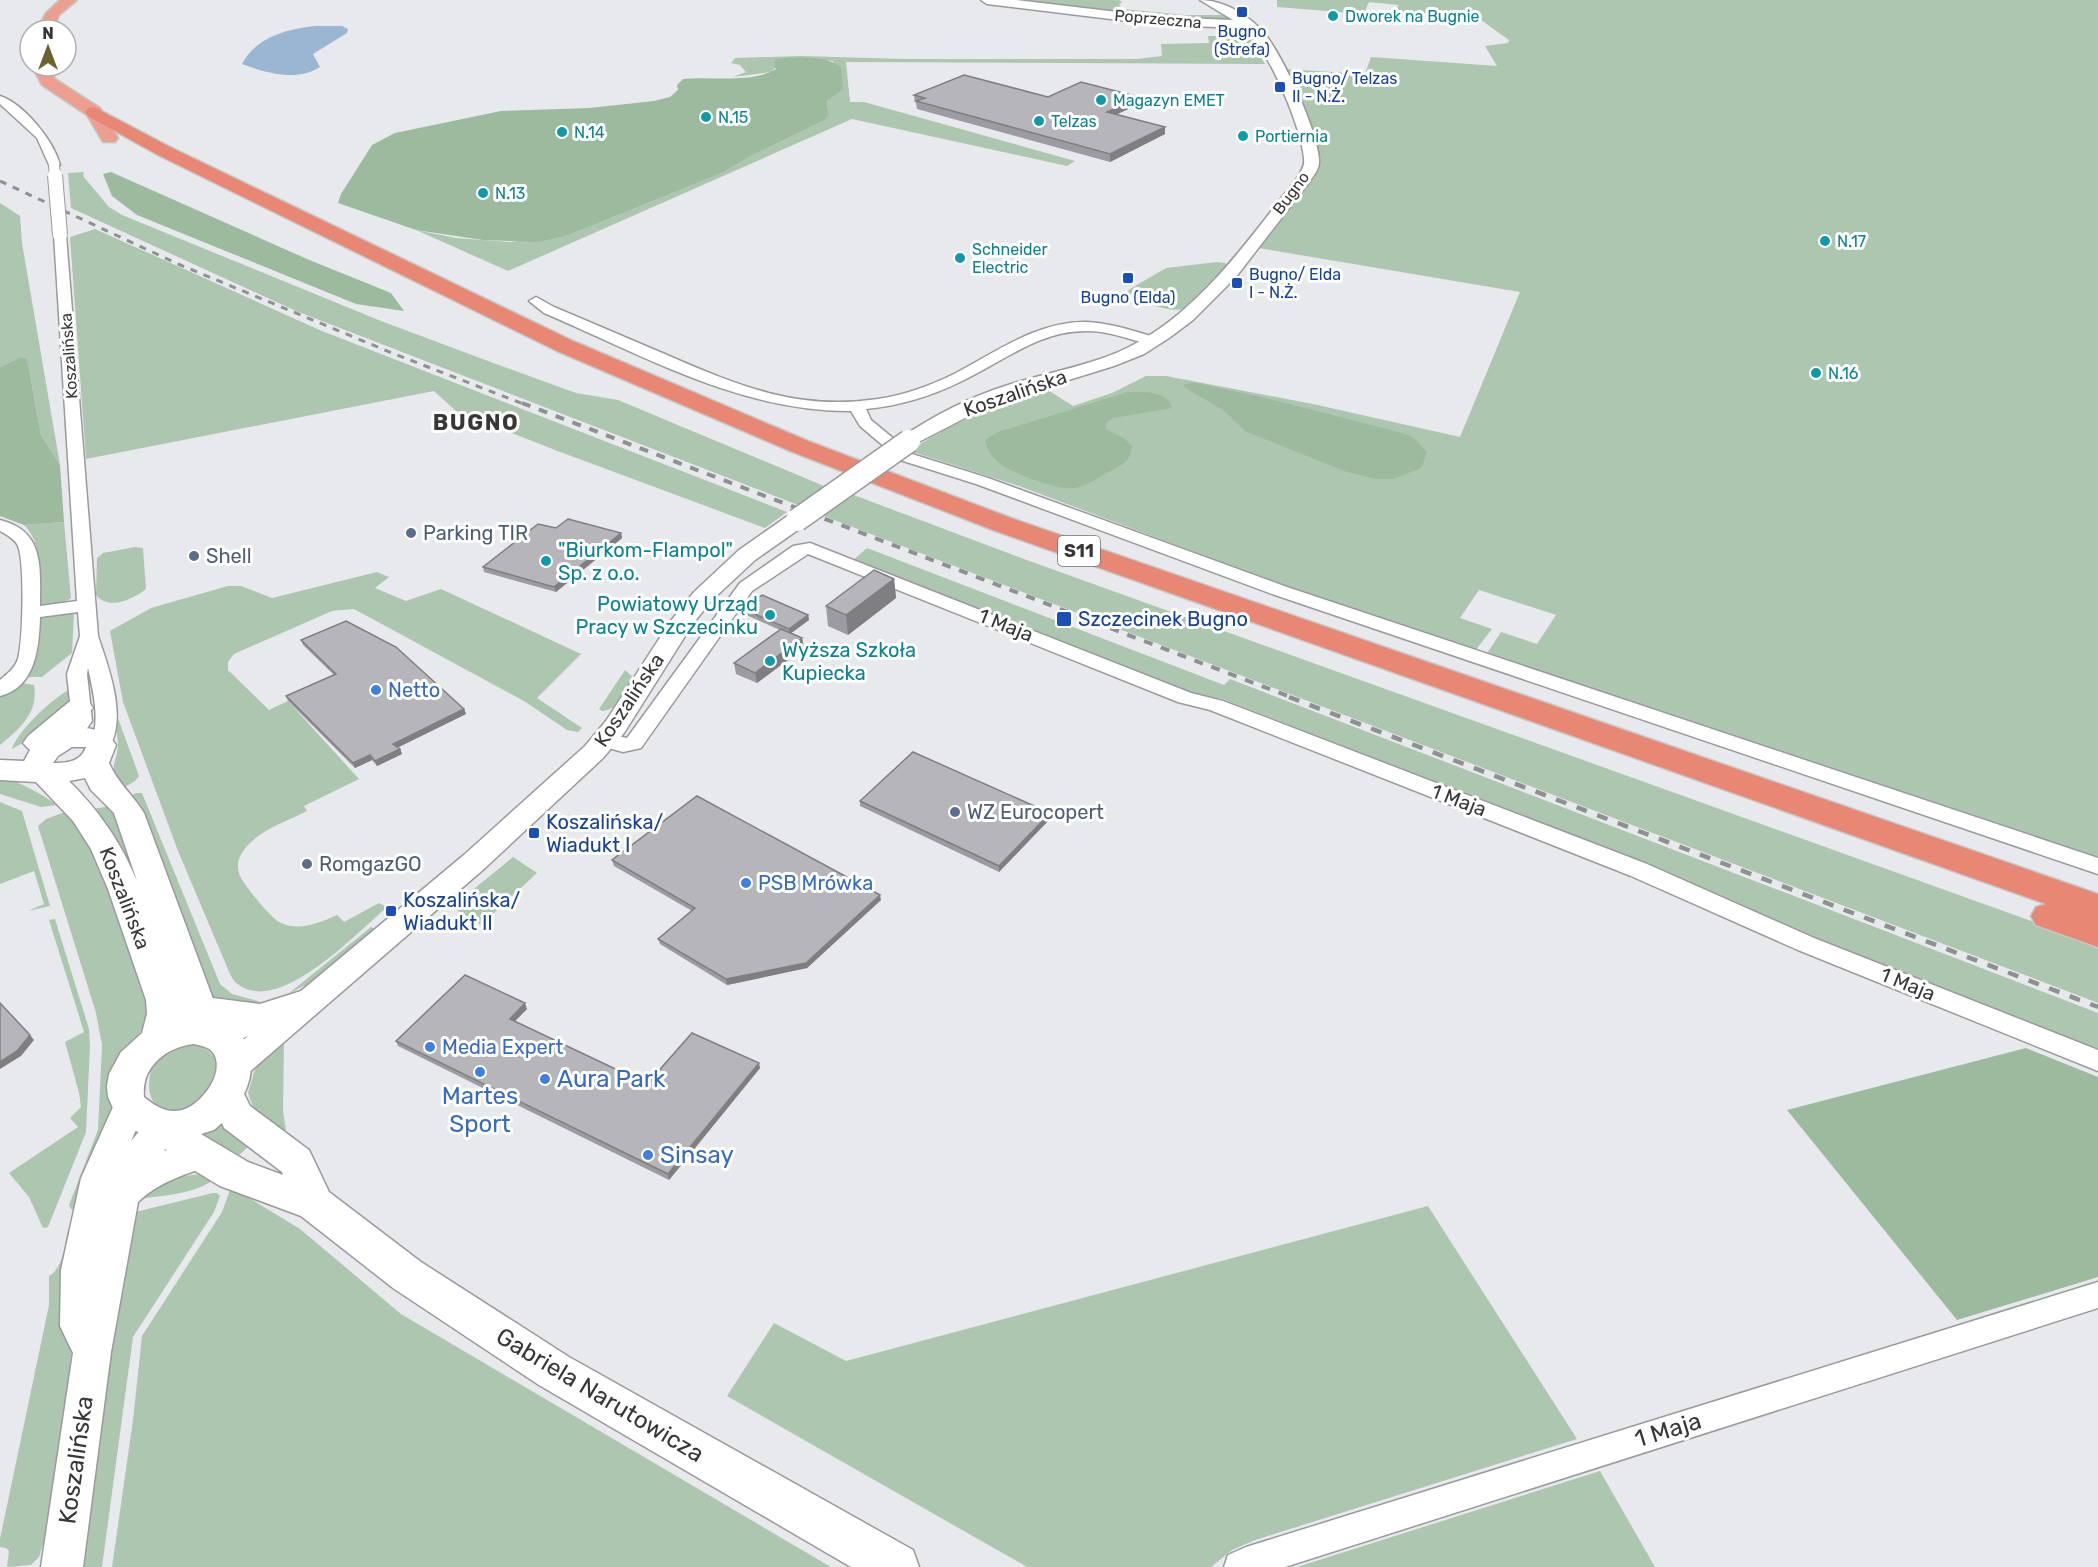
<svg xmlns="http://www.w3.org/2000/svg" width="2098" height="1567" font-family="Rubik,sans-serif">
  <style>
    .green { fill: #adc6af }
    .forest { fill: #9cba9e }
    .water { fill: #9bb6d3 }
    .lines { fill: none; stroke-linecap: round; stroke-linejoin: round }
    .minor-casing { stroke: #9a9a9e; stroke-width: 3 }
    .tertiary-casing { stroke: #9a9a9e; stroke-width: 3 }
    .secondary-casing { stroke: #9a9a9e; stroke-width: 3 }
    .trunk-casing { stroke: #c7c7c7; stroke-width: 3 }
    .motorway-casing { stroke: #c7c7c7; stroke-width: 3 }
    .minor { fill: #fff; fill-rule: evenodd }
    .tertiary { fill: #fff; fill-rule: evenodd }
    .secondary { fill: #fff; fill-rule: evenodd }
    .trunk { fill: #ec9f8f; fill-rule: evenodd }
    .motorway { fill: #e88773; fill-rule: evenodd }
    .rail-far2 { stroke: #8f9092; stroke-width: 3; stroke-dasharray: 7 7; stroke-linecap: butt }
    .rail-far1 { stroke: #8f9092; stroke-width: 4; stroke-dasharray: 9 9; stroke-linecap: butt }
    .rail { stroke: #8f9092; stroke-width: 4.5; stroke-dasharray: 11 11; stroke-linecap: butt }
    .minor-bridge-far1-casing { stroke: #9a9a9e; stroke-width: 12; stroke-linecap: butt }
    .minor-bridge-casing { stroke: #9a9a9e; stroke-width: 16; stroke-linecap: butt }
    .tertiary-bridge-casing { stroke: #9a9a9e; stroke-width: 25; stroke-linecap: butt }
    .minor-bridge-far1 { stroke: #fff; stroke-width: 10 }
    .minor-bridge { stroke: #fff; stroke-width: 14 }
    .tertiary-bridge { stroke: #fff; stroke-width: 22 }
    .wall { fill: #9c9ca0 }
    .shaded-wall { fill: #7f7f82 }
    .building { fill: #b5b5ba; stroke: #7f7f82; stroke-width: 1.5 }
    .transit-dot { fill: #1a4fb4; stroke: #fff; stroke-width: 2 }
    .culture-dot { fill: #0f9aa8; stroke: #fff; stroke-width: 2 }
    .service-dot { fill: #5c6f8a; stroke: #fff; stroke-width: 2 }
    .shop-dot { fill: #3f7fe0; stroke: #fff; stroke-width: 2 }
    .labels { text-anchor: middle; dominant-baseline: central; stroke-width: 6; stroke-linejoin: round; paint-order: stroke }
    .far-culture-label { font-size: 16px; fill: #0d838f; stroke: #fff; text-anchor: start }
    .far-street-label { font-size: 16px; fill: #373738; stroke: #fff }
    .far-transit-label { font-size: 16px; fill: #164399; stroke: #fff }
    .shield { fill: #fff; stroke: #737374; stroke-width: 1.5 }
    .shield-label { font-size: 18px; font-weight: bold; fill: #373738 }
    .street-label { font-size: 20px; fill: #373738; stroke: #fff }
    .service-label { font-size: 20px; fill: #4e5e75; stroke: #fff; text-anchor: start }
    .culture-label { font-size: 20px; fill: #0d838f; stroke: #fff; text-anchor: start }
    .transit-label { font-size: 20px; fill: #164399; stroke: #fff; text-anchor: start }
    .shop-label { font-size: 20px; fill: #366cbe; stroke: #fff; text-anchor: start }
    .far-district-label { font-size: 22px; font-weight: bold; letter-spacing: 1.5px; fill: #373738; stroke: #fff }
    .near-shop-label { font-size: 24px; fill: #366cbe; stroke: #fff; text-anchor: start }
    .near-street-label { font-size: 24px; fill: #373738; stroke: #fff }
  </style>
  <rect width="100%" height="100%" fill="#e8e9ed"/>
  <path class="green" d="M1030 0H1119L1122 2 1119 5 1123 9 1185 15H1222L1231 19 1182 20 1028 2Z
    M1277 0H2098V857L1486 655 1501 632 1537 644 1556 615 1479 590 1460 618 1492 629 1475 651 1274 582 1019 486 910 451C953 421 999 405 1048 390L1073 406 1112 393 1146 376H1166L1313 404 1460 437 1520 292 1258 248 1311 178 1285 69 1365 74 1371 57 1497 66 1485 46 1508 43 1509 40 1481 20 1460 18 1450 13 1396 14 1398 5 1369 2 1364 14 1277 7Z
    M1208 36H1249L1265 64 846 62 850 102H864L1075 161 1067 166 852 119 508 271 416 230 456 238 510 242 569 235 722 173 751 156 825 120 829 115 827 101 843 90 833 61 785 58 771 72 733 77 746 72 740 65 731 63 735 58 800 56 907 59H1137L1162 56 1161 44 1209 43Z
    M84 172 83 176 109 207 122 215 381 321 496 364 576 393 618 400 824 486 798 505 296 311 71 208 68 173Z
    M0 203 20 216 22 243 60 465 41 435 27 358 21 357 0 367Z
    M95 229 322 331 787 512 765 528 555 450 456 411 434 391 86 459 70 237Z
    M1217 262 1225 263 1228 266C1202 297 1196 320 1152 305 1143 302 1133 300 1125 295L1130 289 1166 268Z
    M851 494 1035 563 2098 945V1003L821 515Z
    M64 522 71 598C61 605 49 608 38 603 40 578 43 543 24 525Z
    M135 547 143 548 146 589C133 599 109 611 96 595L97 558 103 553Z
    M867 548 1224 685 1230 679 2098 1013V1052L1796 930 1732 900 1223 699 1188 693 851 562Z
    M377 572 389 577 375 588 406 601 441 589 581 654 537 698 582 728 578 732 567 730 524 701 354 609 332 611 234 654 228 662V670L269 710 288 701 359 779 304 806 307 811C286 822 255 831 242 853 237 860 237 868 240 876 244 885 270 917 279 922 297 932 320 923 337 915L344 922 379 903 387 907C358 932 280 1015 239 985 235 983 232 978 230 974L178 851 123 702 110 631 151 608 228 586H241L272 598Z
    M71 612 74 613 72 653 42 677H21L37 620 44 616Z
    M625 670 636 680C627 693 619 709 602 711L599 709Z
    M16 682 34 685C39 712 20 729 0 745V693Z
    M72 688V694L55 725 12 749C17 731 55 696 72 688Z
    M115 710 139 776 135 781 125 787C105 767 117 767 118 744 118 733 113 721 110 711Z
    M0 777C21 782 40 793 57 805L41 807 0 794Z
    M136 793H142L220 984 232 994 261 1002 237 1006 213 999 141 809 132 795Z
    M0 802 22 811 50 906 28 911 44 904 34 871 0 884Z
    M111 806 118 816 192 1021 92 809Z
    M65 812 93 848 148 999 147 1022 120 1062 109 1096 112 1114 75 1210 71 1209 69 1205 98 1130 102 1045 96 1013 38 826 46 819Z
    M513 857 537 873 481 925 452 907Z
    M55 919 89 1029 90 1046 86 1132 48 1227 43 1228 29 1197 9 1173 78 1127 70 1118 81 1107 79 1093 65 1042 84 1032 49 920Z
    M371 927 375 929 322 977 288 994Z
    M284 1039 283 1111 286 1131 254 1110 248 1093 258 1059Z
    M188 1043C208 1045 225 1061 215 1083 211 1092 200 1101 193 1109 187 1110 180 1112 174 1112 143 1111 145 1075 158 1057Z
    M216 1120 223 1128 250 1145 235 1159 193 1130Z
    M201 1174 215 1179C195 1194 161 1196 137 1199 155 1183 177 1176 201 1174Z
    M231 1187 300 1229 401 1314 831 1567H112L133 1420 142 1336 222 1212Z
    M213 1193H217L220 1196 214 1212 133 1337 102 1567H79L131 1213Z
    M1428 1206 1577 1439 1255 1540 1232 1550 1211 1567H1027L727 1396 774 1323 846 1361Z
    M80 1226 68 1301 71 1355 67 1402 46 1534 39 1557 31 1565 7 1567 9 1551 6 1548 0 1547V1539L49 1305V1276C64 1267 64 1246 68 1230Z
    M1600 1471 1655 1567H1297Z"/>
  <path class="forest" d="M785 58C804 57 826 56 841 67L843 90 827 101 829 115 825 120 751 156 722 173 569 235 538 242 483 240 416 230 338 203 341 194 372 145 395 133 501 111 589 108 654 101 670 97 678 90 677 85 683 79C712 76 751 84 776 69L774 66 775 60Z
    M111 172 307 259 391 293 404 311 356 304 137 215 112 196 103 174Z
    M21 357 27 358 41 435 60 465 64 522 24 525 0 516V367Z
    M1195 383 1266 398 1406 434 1415 439 1427 453 1421 468 1393 479H1375L1344 471 1245 431 1223 410 1184 387V384Z
    M1128 392C1144 392 1167 390 1172 408L1113 418 1106 423V429L1125 439 1132 446C1131 462 1122 465 1109 472 1099 477 1087 486 1075 488 1057 491 1015 474 1000 464 992 458 987 449 985 440L998 432Z
    M2026 1048 2098 1077V1277L1957 1320 1787 1110Z"/>
  <path class="water" d="M315 26H342L348 29 347 33 313 54 320 67C297 82 266 73 242 64 256 37 287 29 315 26Z"/>
  <g class="lines">
    <defs>
      <path id="minor" d="M0 96C24 104 54 141 60 165L58 167H50L37 138 0 104Z
        M60 231 66 235 98 636C109 669 128 718 108 750L101 752 94 750 91 745C100 719 94 695 88 668L87 674 92 721C84 733 74 748 59 744L56 739 72 720 67 674 80 636 78 612 40 617C39 647 36 687 0 696V680C7 674 15 668 18 659 23 640 25 563 18 546 15 539 7 535 0 531V520C45 531 40 568 40 606L77 601 54 235Z
        M536 297 554 307C592 323 629 339 667 355 738 386 799 411 878 399 905 395 932 385 956 373 996 352 1038 321 1086 322 1111 323 1134 331 1157 338L1159 341 1152 345C1130 340 1108 330 1085 331 1039 331 1002 362 962 381 932 396 899 406 866 409L871 420 912 454 988 478 1287 587 2098 858V874L1275 595 976 484 900 460 860 426 851 411C741 412 643 355 544 313L529 301Z
        M810 543 1191 693 1223 701 1647 864 1814 938 2098 1050V1071L1798 950 1631 876 1210 710 1178 702 808 554 752 591 641 748 623 752 598 745 595 740 598 735 605 733 627 738 740 583 793 546Z
        M2098 1282V1308L1285 1567H1224L1228 1555 1246 1547Z"/>
      <path id="tertiary" d="M981 0H1016L1160 17 1233 20 1200 0C1223 0 1249 15 1264 33 1283 56 1318 131 1319 160 1320 168 1314 175 1310 181L1236 277 1193 320 1169 338 1144 354 1114 366 994 403 909 447 902 445 899 441 902 437C935 415 970 397 1008 385 1048 372 1091 366 1129 347 1202 310 1249 238 1298 177 1301 171 1305 166 1304 159 1302 128 1268 48 1244 28L1160 25 987 4Z
        M797 513 805 515 808 520 805 525 755 560 710 602 692 625 624 733 603 758 485 868 247 1074 236 1078 225 1074 220 1065 225 1056 248 1036 219 1049 208 1045 203 1036 208 1027 217 1023 187 1014 182 1005 187 996 198 993 213 998 260 1004 301 991 465 854 585 746 606 721 670 622 694 592 739 550 789 515Z
        M129 1094 141 1098 146 1108 131 1141C146 1125 152 1109 176 1117L181 1127 164 1151 200 1140 212 1145 217 1155 212 1165C184 1175 160 1181 138 1202L111 1352 83 1567H41L73 1353 60 1326 61 1270 81 1178 117 1098Z"/>
      <path id="secondary" d="M79 699 89 702 93 708 73 728C90 727 106 730 116 745L109 763C117 782 133 795 144 813L222 1023C253 1033 257 1068 244 1094L250 1106 309 1150 329 1192 421 1262 569 1357 913 1550 919 1567H851L539 1385 393 1288 301 1216 220 1186 187 1166 150 1137 129 1128 118 1119 108 1097 107 1086 109 1074 121 1052 142 1033 147 1014 146 1000 108 889 91 849 73 821 36 782 0 780V760L24 761 30 750 23 743 28 736 69 702ZM72 747H86C81 762 67 763 53 763L58 756ZM85 778 91 790 114 813 137 881C120 841 100 812 69 781ZM194 1044C202 1046 210 1047 214 1054 225 1074 201 1105 182 1110 167 1114 155 1106 144 1097 141 1067 166 1047 194 1044ZM222 1123 224 1128 282 1172 283 1175 248 1162 201 1134 214 1130Z"/>
      <path id="trunk" d="M60 0H77L59 15 53 30H37L46 13Z
        M32 66H48L55 79 100 108 118 138 115 142H103L87 115 42 85Z"/>
      <path id="motorway" d="M94 107 170 147 573 341 808 441 1011 518 2098 894V947L2036 925 2031 916 2036 907 2046 904 993 530 790 451 557 351 158 155 88 116 85 112 88 108Z"/>
    </defs>
    <use href="#minor" class="minor-casing"/>
    <use href="#tertiary" class="tertiary-casing"/>
    <use href="#secondary" class="secondary-casing"/>
    <use href="#trunk" class="trunk-casing"/>
    <use href="#motorway" class="motorway-casing"/>
    <use href="#minor" class="minor"/>
    <use href="#tertiary" class="tertiary"/>
    <use href="#secondary" class="secondary"/>
    <use href="#trunk" class="trunk"/>
    <use href="#motorway" class="motorway"/>
    <path class="rail-far2" d="M0 181 178 264 392 353 526 405"/>
    <path class="rail-far1" d="M522 403 1293 698"/>
    <path class="rail" d="M1289 697 2098 1007"/>
    <defs>
      <path id="minor-bridge-far1" d="M54 165 55 177"/>
      <path id="minor-bridge" d="M55 175 60 235"/>
      <path id="tertiary-bridge" d="M797 520 909 441"/>
    </defs>
    <use href="#minor-bridge-far1" class="minor-bridge-far1-casing"/>
    <use href="#minor-bridge" class="minor-bridge-casing"/>
    <use href="#tertiary-bridge" class="tertiary-bridge-casing"/>
    <use href="#minor-bridge-far1" class="minor-bridge-far1"/>
    <use href="#minor-bridge" class="minor-bridge"/>
    <use href="#tertiary-bridge" class="tertiary-bridge"/>
  </g>
  <path class="wall" d="M914 95 1048 97 1139 104 1117 114 1165 134 1110 162 917 109 916 103 915 102Z
    M556 528 621 533 622 538 556 592 484 572 483 567Z
    M894 579 896 598 848 635 828 626 826 606Z
    M743 609 808 615 809 620 791 633 802 638 804 648 757 683 736 674 734 663 780 630 744 614Z
    M301 640 464 709 466 714 398 747 400 749 402 754 377 766 372 760 355 768 288 701 286 696 334 675 303 645Z
    M860 801 1050 819 999 872 860 806Z
    M612 860 881 900 807 968 727 985 660 944 658 939 692 911 614 866Z
    M527 1009 514 1022 647 1084 760 1068 669 1180 398 1046 396 1041Z"/>
  <path class="shaded-wall" d="M1139 97V104L1107 119V112Z
    M1165 127V134L1110 162V154Z
    M621 533 622 538 556 592 554 587Z
    M894 579 896 598 848 635 846 615Z
    M808 615 809 620 790 634 789 629Z
    M802 638 804 648 757 683 755 673Z
    M464 709 466 714 395 749 393 744Z
    M400 749 402 754 377 766 375 761Z
    M370 755 372 760 355 768 353 763Z
    M1050 813V819L999 872V866Z
    M880 895 881 900 807 968 727 985 726 979Z
    M525 1003 527 1009 511 1025 510 1019Z
    M30 1035 34 1040 21 1056 0 1069V1062Z
    M759 1063 760 1068 669 1180 668 1174Z"/>
  <path class="building" d="M964 75 1048 97 1081 82 1139 97 1107 112 1165 127 1110 154 916 101 925 98 914 95Z
    M568 519 621 533 554 587 483 567 538 524 556 528Z
    M874 570 894 579 846 615 826 606Z
    M762 595 808 615 789 629 743 609Z
    M346 621 396 647 464 709 393 744 400 749 375 761 370 755 353 763 286 696 336 674 301 640Z
    M781 629 802 638 755 673 734 663Z
    M913 752 1050 813 999 866 860 801Z
    M697 796 880 895 806 963 726 979 658 939 695 908 612 860Z
    M465 975 525 1003 510 1019 647 1084 692 1033 759 1063 668 1174 396 1041Z
    M0 1003 30 1035 17 1051 0 1062Z"/>
  <g class="transit-dot">
    <rect x="1236" y="6" width="12" height="12" rx="3"/>
    <rect x="1274" y="81" width="12" height="12" rx="3"/>
    <rect x="1122" y="272" width="12" height="12" rx="3"/>
    <rect x="1231" y="277" width="12" height="12" rx="3"/>
    <rect x="1056" y="611" width="16" height="16" rx="3"/>
    <rect x="528" y="827" width="12" height="12" rx="3"/>
    <rect x="385" y="905" width="12" height="12" rx="3"/>
  </g>
  <g class="culture-dot">
    <circle cx="1333" cy="16" r="6"/>
    <circle cx="1101" cy="100" r="6"/>
    <circle cx="706" cy="117" r="6"/>
    <circle cx="1039" cy="121" r="6"/>
    <circle cx="562" cy="132" r="6"/>
    <circle cx="1243" cy="136" r="6"/>
    <circle cx="483" cy="193" r="6"/>
    <circle cx="1825" cy="241" r="6"/>
    <circle cx="960" cy="258" r="6"/>
    <circle cx="1816" cy="373" r="6"/>
    <circle cx="546" cy="561" r="6"/>
    <circle cx="770" cy="615" r="6"/>
    <circle cx="770" cy="661" r="6"/>
  </g>
  <g class="service-dot">
    <circle cx="411" cy="533" r="6"/>
    <circle cx="194" cy="556" r="6"/>
    <circle cx="955" cy="812" r="6"/>
    <circle cx="307" cy="864" r="6"/>
  </g>
  <g class="shop-dot">
    <circle cx="376" cy="690" r="6"/>
    <circle cx="746" cy="883" r="6"/>
    <circle cx="430" cy="1047" r="6"/>
    <circle cx="480" cy="1072" r="6"/>
    <circle cx="545" cy="1079" r="6"/>
    <circle cx="648" cy="1155" r="6"/>
  </g>
  <g class="labels">
    <g class="far-culture-label">
      <text x="1345" y="16">Dworek na Bugnie</text>
      <text x="1113" y="100">Magazyn EMET</text>
      <text x="718" y="117">N.15</text>
      <text x="1051" y="121">Telzas</text>
      <text x="574" y="132">N.14</text>
      <text x="1255" y="136">Portiernia</text>
      <text x="495" y="193">N.13</text>
      <text x="1837" y="241">N.17</text>
      <text x="972" y="249">Schneider<tspan x="972" dy="18">Electric</tspan></text>
      <text x="1828" y="373">N.16</text>
    </g>
    <g class="far-street-label">
      <text transform="translate(1158 19) rotate(5)">Poprzeczna</text>
      <text transform="translate(1291 193) rotate(-53)">Bugno</text>
      <text transform="translate(69 356) rotate(-94)">Koszalińska</text>
    </g>
    <g class="far-transit-label">
      <text x="1242" y="31">Bugno<tspan x="1242" dy="18">(Strefa)</tspan></text>
      <text x="1292" y="78" text-anchor="start">Bugno/ Telzas<tspan x="1292" dy="18">II - N.Ż.</tspan></text>
      <text x="1249" y="274" text-anchor="start">Bugno/ Elda<tspan x="1249" dy="18">I - N.Ż.</tspan></text>
      <text x="1128" y="297">Bugno (Elda)</text>
    </g>
    <rect class="shield" x="1058" y="536" width="42" height="30" rx="4.5"/>
    <g class="shield-label">
      <text x="1079" y="551">S11</text>
    </g>
    <g class="street-label">
      <text transform="translate(1015 393) rotate(-19)">Koszalińska</text>
      <text transform="translate(1006 625) rotate(22)">1 Maja</text>
      <text transform="translate(629 700) rotate(-56)">Koszalińska</text>
      <text transform="translate(1459 800) rotate(21)">1 Maja</text>
      <text transform="translate(125 898) rotate(69)">Koszalińska</text>
      <text transform="translate(1908 984) rotate(22)">1 Maja</text>
    </g>
    <g class="service-label">
      <text x="423" y="533">Parking TIR</text>
      <text x="206" y="556">Shell</text>
      <text x="967" y="812">WZ Eurocopert</text>
      <text x="319" y="864">RomgazGO</text>
    </g>
    <g class="culture-label">
      <text x="558" y="550">"Biurkom-Flampol"<tspan x="558" dy="23">Sp. z o.o.</tspan></text>
      <text x="758" y="604" text-anchor="end">Powiatowy Urząd<tspan x="758" dy="23">Pracy w Szczecinku</tspan></text>
      <text x="782" y="650">Wyższa Szkoła<tspan x="782" dy="23">Kupiecka</tspan></text>
    </g>
    <g class="transit-label">
      <text x="1078" y="619">Szczecinek Bugno</text>
      <text x="546" y="822">Koszalińska/<tspan x="546" dy="23">Wiadukt I</tspan></text>
      <text x="403" y="900">Koszalińska/<tspan x="403" dy="23">Wiadukt II</tspan></text>
    </g>
    <g class="shop-label">
      <text x="388" y="690">Netto</text>
      <text x="758" y="883">PSB Mrówka</text>
      <text x="442" y="1047">Media Expert</text>
    </g>
    <g class="far-district-label">
      <text x="476" y="422">BUGNO</text>
    </g>
    <g class="near-shop-label">
      <text x="557" y="1079">Aura Park</text>
      <text x="480" y="1096" text-anchor="middle">Martes<tspan x="480" dy="28">Sport</tspan></text>
      <text x="660" y="1155">Sinsay</text>
    </g>
    <g class="near-street-label">
      <text transform="translate(600 1395) rotate(31)">Gabriela Narutowicza</text>
      <text transform="translate(1668 1430) rotate(-17)">1 Maja</text>
      <text transform="translate(76 1460) rotate(-82)">Koszalińska</text>
    </g>
  </g>
  <g transform="translate(48 48)"><circle r="28" fill="#ffffff" stroke="#afafaf" stroke-width="1.5"/>
  <path d="M0-4.5L10 22L0 15L-10 22Z" fill="#686330"/>
  <text y="-9" font-size="16" font-weight="bold" text-anchor="middle" fill="#373738">N</text>
  </g>
</svg>
